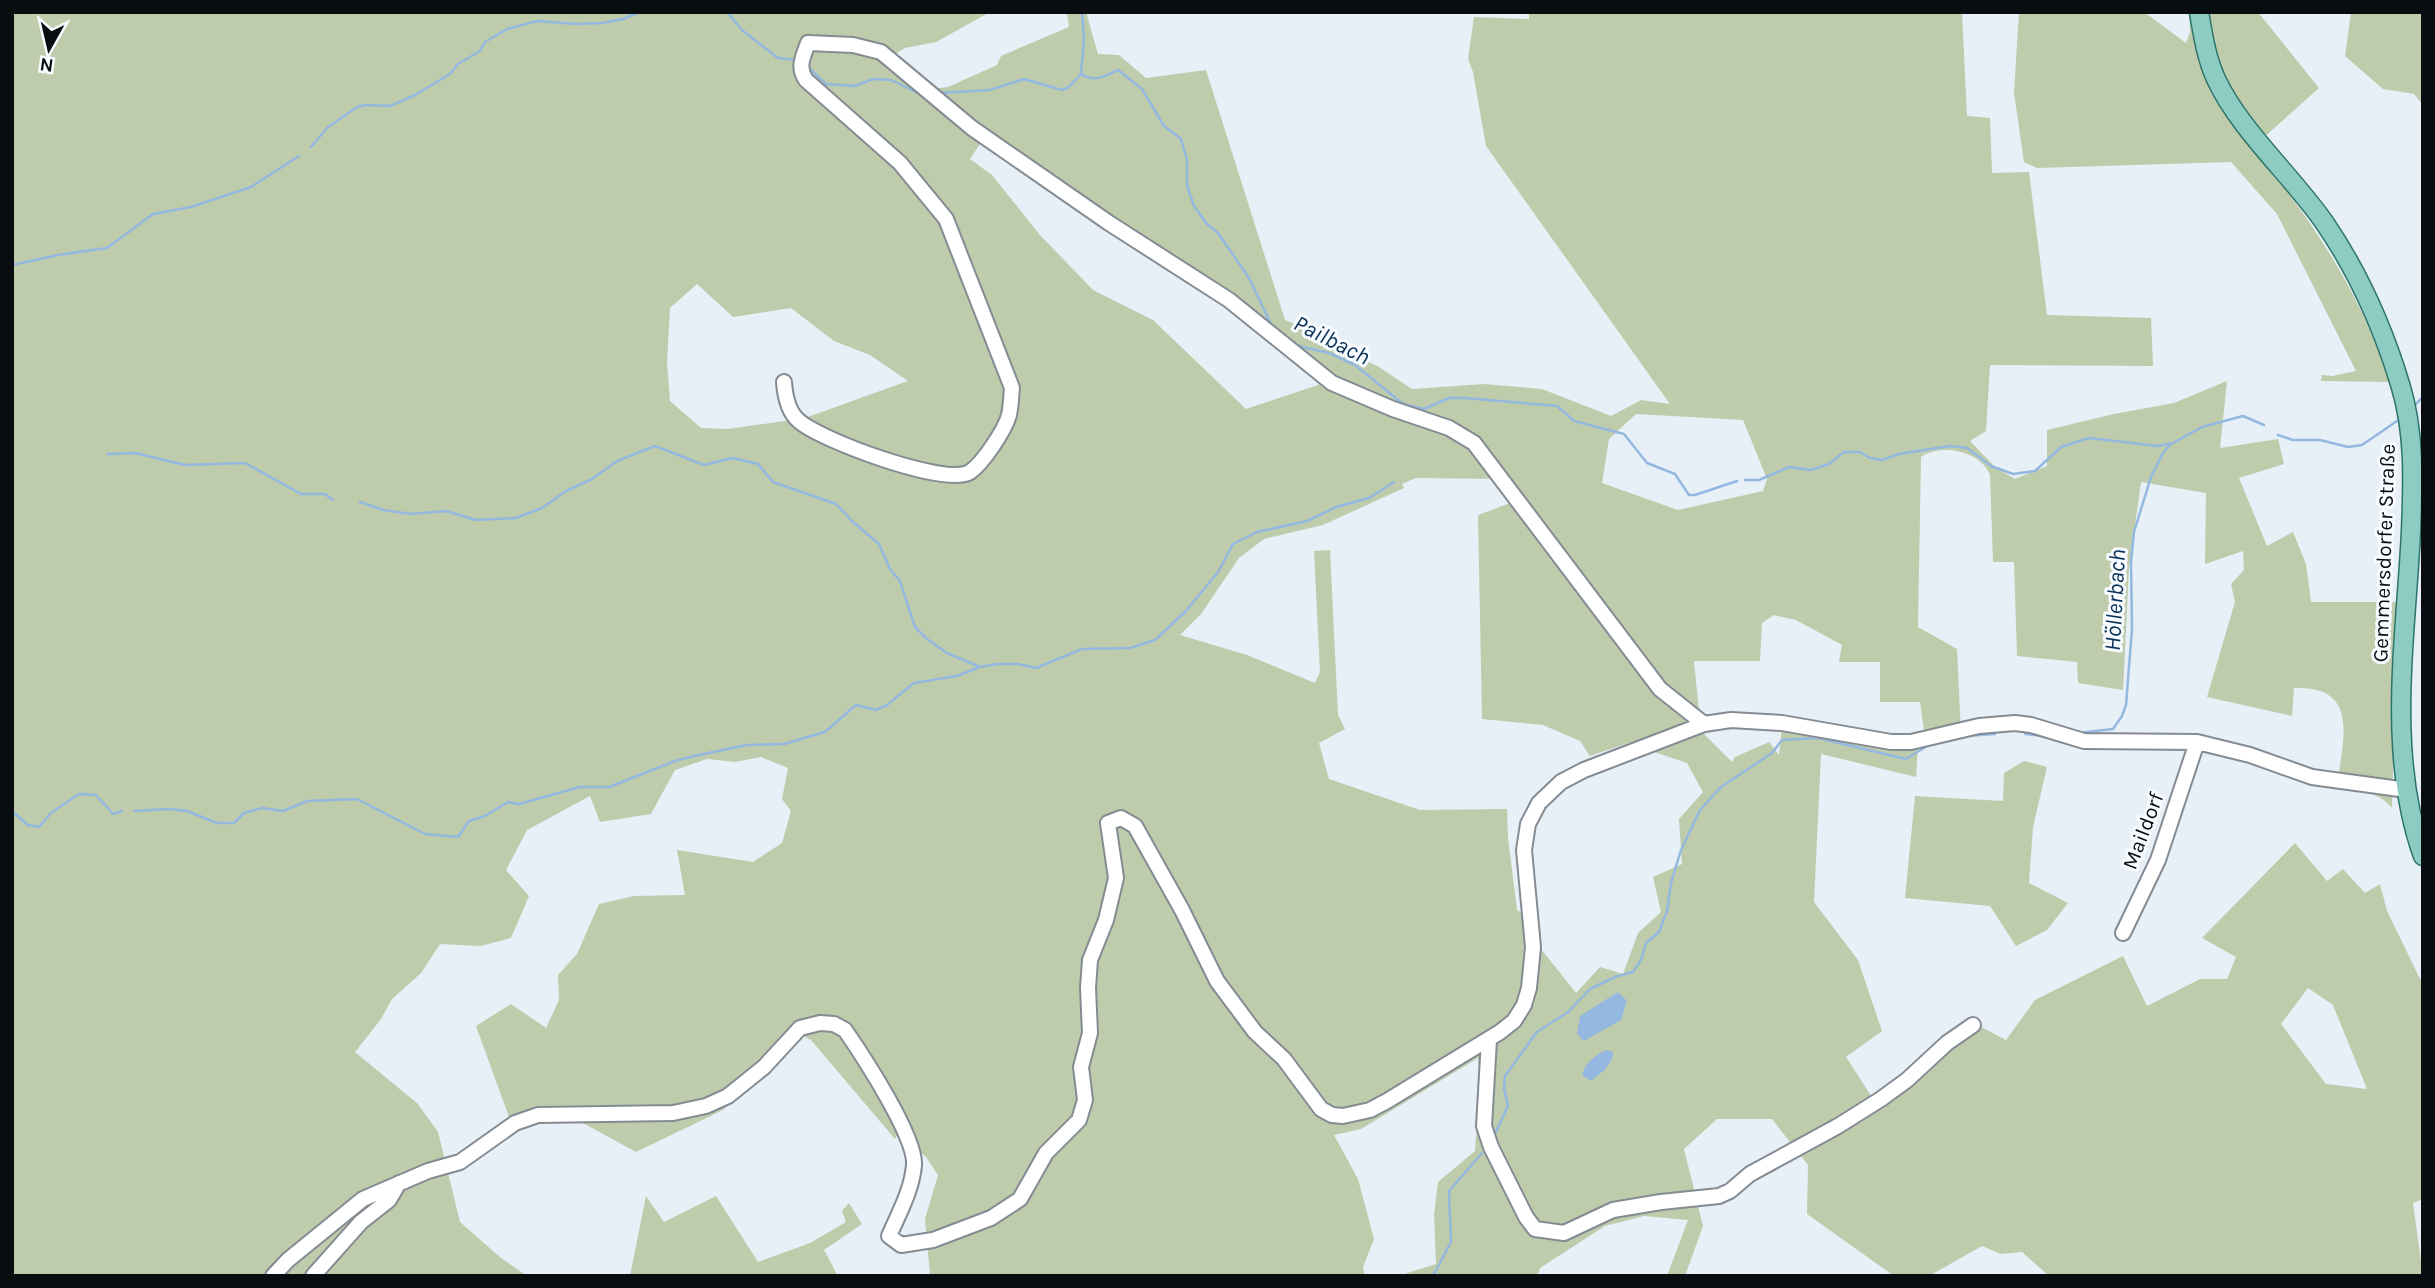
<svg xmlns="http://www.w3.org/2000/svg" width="2435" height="1288" font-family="Karla,sans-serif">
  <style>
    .green { fill: #beccac; fill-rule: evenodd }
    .water { fill: #94b8df }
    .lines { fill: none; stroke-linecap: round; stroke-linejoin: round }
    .stream { stroke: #94b8df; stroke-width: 2.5 }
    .minor-casing { stroke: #848b93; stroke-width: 18 }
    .major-casing { stroke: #2c736a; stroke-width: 21 }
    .minor { stroke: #fff; stroke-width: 14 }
    .major { stroke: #8cccc3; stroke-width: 18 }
    .labels { text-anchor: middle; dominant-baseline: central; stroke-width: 6; stroke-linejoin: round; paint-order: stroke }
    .street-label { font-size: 21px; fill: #0a0d0f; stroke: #f8fbff }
    .water-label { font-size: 23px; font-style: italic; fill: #0a3156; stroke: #f8fbff }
  </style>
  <rect width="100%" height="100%" fill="#e7eff7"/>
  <path class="green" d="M12 12H990L936 42 905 48 895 54 932 89 948 87 997 65 1001 56 1069 27 1067 12H1086L1098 54 1119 55 1146 78 1206 70 1285 320 1311 330 1319 343 1353 354 1379 367 1412 389 1484 384 1542 389 1611 416 1641 400 1670 404 1486 146 1473 72 1468 59 1474 17 1529 19V12H1962L1967 116 1990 118 1992 173 2029 172 2047 315 2151 318 2153 366 1990 365 1986 431 1970 441 1995 467 2015 479 2047 466V430L2114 414 2174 403 2227 381 2220 448 2278 439 2284 464 2239 478 2267 546 2293 532 2306 564 2311 602H2397L2392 808C2379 791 2357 791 2337 787 2342 743 2362 685 2294 688L2292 716 2207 697 2235 602 2231 584 2244 570 2243 551 2205 564 2206 493 2141 482 2129 568 2123 690 2078 683 2077 662 2017 656 2014 562H1993L1990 475C1981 451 1941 443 1921 457L1918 627 1957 649 1961 734 1926 744 1920 702H1880V662H1839L1842 645 1796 620 1774 615 1762 623 1760 661H1694L1701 731 1732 762 1735 757 1769 742 1779 755 1782 727 1918 747 1916 777 1821 754 1814 902 1858 960 1882 1031 1846 1057 1877 1105 1972 1030 1981 1027 2006 1040 2035 1000 2123 956 2147 1006 2200 979H2227L2236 957 2202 938 2295 843 2327 881 2343 869 2365 893 2380 884 2387 911 2423 985V1199L2413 1203 2423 1276H2049L2022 1252 2001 1254 1982 1246 1929 1276H1894L1807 1214 1808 1165 1772 1119H1717L1684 1149 1703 1226 1685 1276H1667L1688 1220 1644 1216 1605 1226 1540 1268 1537 1276H1398L1436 1264 1434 1215 1438 1182 1475 1151 1480 1081 1478 1058 1361 1129 1334 1135 1358 1179 1374 1239 1363 1267 1365 1276H930L925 1219 938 1175 926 1157 898 1134 895 1139 811 1040 801 1035 757 1081 723 1110 636 1152 572 1117 513 1128 476 1026 511 1004 546 1028 559 1000 558 975 577 954 599 904 634 896 685 895 677 850 753 862 782 843 791 811 782 799 788 768 761 757 735 762 707 759 675 770 651 814 600 822 590 796 527 830 506 870 529 896 511 938 481 946 440 944 421 973 392 999 381 1019 355 1052 418 1104 438 1132 460 1222 501 1258 527 1276H12ZM982 141 1202 287 1321 384 1246 409 1153 320 1093 290 1040 235 992 175 970 159ZM697 284 733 317 791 308 834 341 870 355 908 381 805 418 728 429 701 428 670 401 667 362 670 308ZM1636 414 1743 420 1767 479 1763 491 1678 510 1602 483 1609 439ZM1416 478 1498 479 1513 502 1478 515 1482 719 1543 725 1580 741 1590 756 1628 743 1687 763 1703 792 1679 819 1682 864 1653 877 1661 912 1638 933 1623 974 1600 967 1576 993 1541 949 1537 920 1517 910 1508 838 1507 809 1420 810 1329 779 1319 743 1345 729 1338 715 1330 550 1314 551 1320 672 1315 683 1247 655 1180 635 1201 614 1239 558 1264 539 1323 525 1404 488 1402 484ZM2308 988 2333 1005 2367 1089 2326 1084 2281 1024Z
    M2019 12H2144L2186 43 2190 32 2189 12H2258L2319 88 2251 149C2294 195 2338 261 2364 317 2374 338 2382 361 2390 382L2321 381 2322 375 2332 376 2356 371 2277 214 2231 162 2037 168 2024 162 2014 93Z
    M2351 12H2423V105L2414 94 2383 89 2345 56Z
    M2024 761 2047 767 2033 827 2029 883 2068 903 2047 930 2016 946 1990 906 1905 898 1915 796 2003 801 2004 773Z
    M646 1196 664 1222 716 1196 758 1262 810 1243 846 1222 842 1211 849 1203 862 1224 824 1250 838 1276H630Z"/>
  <path class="water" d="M1618 992 1627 1001 1621 1020 1584 1041 1577 1034 1580 1016Z
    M1606 1050 1613 1052C1613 1065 1601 1073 1591 1081L1582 1075C1585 1063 1595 1055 1606 1050Z"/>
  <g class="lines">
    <path class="stream" d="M727 12 743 31 778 58 796 60
      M806 65 826 84 855 86 873 79 891 80 924 96
      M1081 74C1095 83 1104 76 1118 70L1142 89 1164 126 1181 139 1187 160V186L1194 206 1207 224 1218 233 1249 278 1271 324 1291 341 1302 347 1329 353 1355 365 1403 404 1424 409 1449 398H1465L1557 406 1574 421 1624 434 1647 463 1675 474 1689 495H1695L1737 481
      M1081 74 1084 39 1082 12
      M939 93 990 90 1024 79 1062 90 1069 87 1081 74
      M311 147 327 128 357 107 365 105 390 106 415 95 450 74 458 64 480 51 485 42 507 29 537 21 576 24 602 23 623 19 640 12
      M12 265 58 255 107 248 153 214 191 207 251 187 299 156
      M2414 406 2423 397
      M2278 435 2293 440H2320L2348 447 2362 445 2400 419
      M108 454 135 453 185 465 245 463 301 494H325L333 500
      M1745 480H1759L1789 467 1811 470 1829 464 1844 452H1860L1870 458 1882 460 1899 454 1950 446 1967 448 1991 466 2013 474 2035 471 2061 447 2089 438 2158 446 2173 443 2202 427 2243 416 2264 425
      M360 502 383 510 411 514 446 511 476 520 516 518 542 508 566 491 592 479 617 461 655 446 704 465 733 458 758 464 773 482 836 504 853 522 879 544 890 569 900 581 915 627 927 639 947 653 980 667
      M2078 733 2113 729 2122 716 2126 705 2132 629 2131 562 2134 532 2151 477 2163 453 2171 444
      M2025 734 2043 736
      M1966 736 1995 734
      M12 811 28 825 39 827 51 813 79 794 96 795 113 814 122 811
      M134 811 169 809 187 811 217 823H234L244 813 262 808 283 811 307 801 357 799 425 834 458 837 469 821 485 816 508 802 519 804 580 787H609L675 761 694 756 747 745 784 744 825 732 856 705 876 710 887 705 914 683 957 676 980 667 997 664H1018L1036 668 1082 649 1130 648 1155 640 1186 611 1218 572 1233 544 1257 532 1307 521 1336 507 1369 498 1394 482
      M1495 1134 1508 1106 1504 1088 1505 1076 1537 1032 1568 1012 1590 989 1615 977 1633 972 1641 960 1646 943 1659 932 1667 911 1671 883 1681 850 1700 810 1721 787 1772 753 1782 740 1818 738 1906 759 1932 743
      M1433 1276 1451 1242 1449 1191 1482 1153"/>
    <defs>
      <path id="minor" d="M784 382C785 396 788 412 799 421 820 440 946 487 970 472 983 463 1005 430 1009 415 1011 406 1011 397 1012 388L946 219 900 163 806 80C797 67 803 57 808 43L853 45 881 52 972 128 1109 223 1229 300 1332 383 1393 409 1449 428 1474 443 1660 689 1704 724
        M2123 933 2158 860 2197 742
        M1489 1040 1484 1126 1491 1147 1526 1217 1535 1229 1564 1233 1613 1210 1661 1202 1719 1196 1730 1191 1750 1174 1838 1126 1881 1099 1907 1080 1947 1043 1973 1025
        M273 1276 288 1260 363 1199 428 1171 460 1162 515 1123 538 1115 673 1113 706 1106 728 1096 764 1067 800 1028 820 1023 834 1024 845 1030C863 1056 916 1137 914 1165 912 1190 899 1213 889 1236L901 1245 933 1240 991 1218 1020 1199 1046 1153 1079 1120 1085 1100 1081 1067 1090 1033 1088 988 1090 960 1106 920 1116 878 1108 823 1121 818 1135 826 1182 910 1217 981 1255 1032 1284 1059 1321 1109 1332 1115 1343 1116 1370 1110 1387 1101 1500 1032 1514 1021 1524 1005 1529 988 1533 947 1524 850 1528 824 1539 803 1561 782 1584 770 1704 724 1731 720 1782 723 1891 742H1911L1979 726 2015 723 2031 725 2084 741 2197 742 2250 755 2312 777 2407 790
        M313 1276 361 1222 389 1200 399 1183"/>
      <path id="major" d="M2199 12C2203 35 2206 57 2216 79 2239 129 2292 176 2324 222 2357 270 2383 328 2400 384 2415 432 2413 481 2411 531 2406 637 2386 753 2423 856"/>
    </defs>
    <use href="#minor" class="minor-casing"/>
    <use href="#major" class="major-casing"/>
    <use href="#minor" class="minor"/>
    <use href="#major" class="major"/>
  </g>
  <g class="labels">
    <g class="street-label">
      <text transform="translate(2384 553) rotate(-88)">Gemmersdorfer Straße</text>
      <text transform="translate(2143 831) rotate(-69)">Maildorf</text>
    </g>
    <g class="water-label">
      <text transform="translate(1332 340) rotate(27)">Pailbach</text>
      <text transform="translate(2115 600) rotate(-87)">Höllerbach</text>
    </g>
  </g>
  <rect width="2435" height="1288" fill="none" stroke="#0a0d0f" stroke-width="28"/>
  <g transform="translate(49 49) rotate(188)" stroke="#f8fbff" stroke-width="5" paint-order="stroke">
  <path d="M0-5L12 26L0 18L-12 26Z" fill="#0a0d0f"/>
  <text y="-10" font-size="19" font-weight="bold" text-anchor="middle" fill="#0a0d0f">N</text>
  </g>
</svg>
